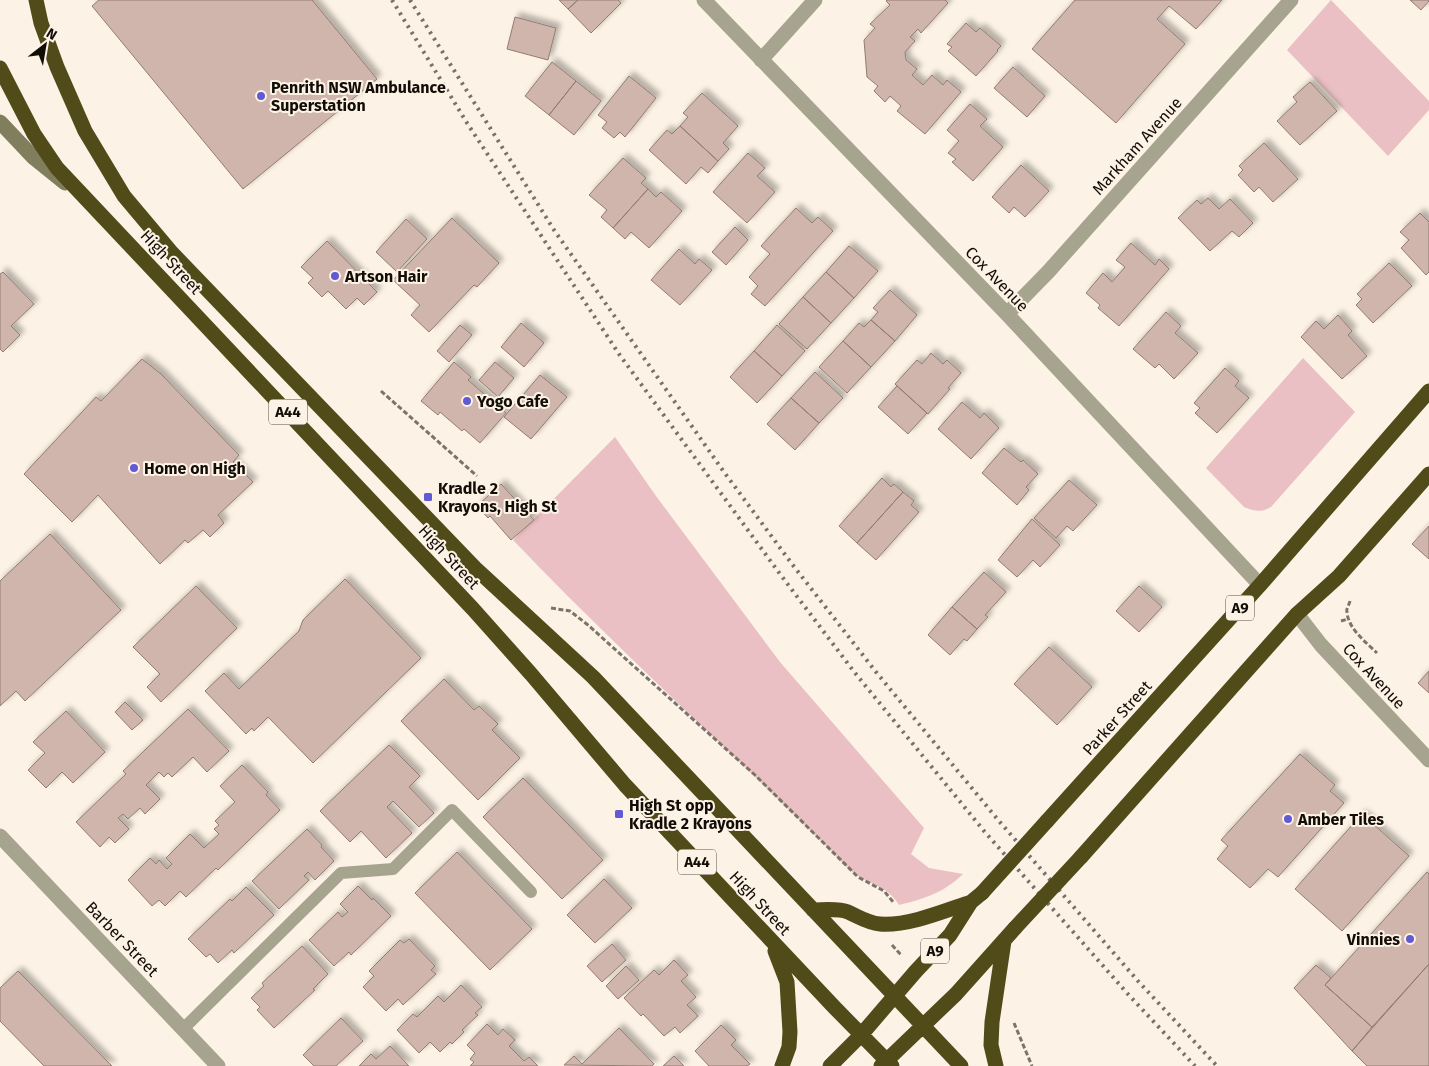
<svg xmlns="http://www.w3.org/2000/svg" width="1429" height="1066" font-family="'Fira Sans',sans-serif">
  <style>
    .green { fill: #ebc0c4 }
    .building { fill: #cfb5ab; stroke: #937b71; filter: url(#shadow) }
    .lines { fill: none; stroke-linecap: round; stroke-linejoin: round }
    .path { stroke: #7c746b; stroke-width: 3; stroke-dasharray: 5 2.5; stroke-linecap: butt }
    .lane { stroke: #a6a48e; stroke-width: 12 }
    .street { stroke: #a6a48e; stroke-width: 15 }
    .secondary { stroke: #817e5d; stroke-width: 15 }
    .highway { stroke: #514b19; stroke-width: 15 }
    .rail { stroke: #797168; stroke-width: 4; stroke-dasharray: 2.5 5; stroke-linecap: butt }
    .highway-bridge { stroke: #514b19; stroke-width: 15 }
    .poi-dot { fill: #625ad3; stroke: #fcf2e5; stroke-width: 2 }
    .labels { text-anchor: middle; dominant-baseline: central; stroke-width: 4; stroke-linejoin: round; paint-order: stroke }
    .shield { fill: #fcf2e5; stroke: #59524a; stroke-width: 1 }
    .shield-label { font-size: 15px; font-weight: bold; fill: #130d07 }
    .poi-label { font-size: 16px; font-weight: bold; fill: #130d07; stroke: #fcf2e5; text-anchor: start }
    .street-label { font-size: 16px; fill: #130d07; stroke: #fcf2e5 }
  </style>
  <defs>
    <filter id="shadow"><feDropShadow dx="4.5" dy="-4.5" stdDeviation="2.5" flood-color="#0004"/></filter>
  </defs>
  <rect width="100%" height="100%" fill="#fcf2e5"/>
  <path class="green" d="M1331 0 1429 101V110L1388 156 1287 50Z
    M1303 358 1355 412 1271 507C1261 513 1254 511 1244 507L1206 468Z
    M615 437 656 496 780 662 924 828 911 854 929 868 963 874C945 892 924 899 899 905 887 885 871 886 854 873 844 866 836 855 827 847 723 744 614 646 513 540Z"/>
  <path class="building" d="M99 0H312L377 79 243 189 92 6Z
    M559 0H578L568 9Z
    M578 0H618L621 3 591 33 568 9Z
    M887 0H945L948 3 921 33 918 29 910 37 915 41 905 52 906 60 917 69 912 75 923 85 932 75 943 85 947 80 961 92 925 134 897 111 901 106 890 96 885 102 874 91 878 86 867 77 864 40 875 28 870 24 890 5 886 1Z
    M1075 0H1222L1196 29 1169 6 1157 19 1185 44 1116 123 1032 49Z
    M1410 0H1429V1L1421 10Z
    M515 17 556 28 548 60 507 49Z
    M966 23 976 32 980 28 1001 46 997 50 998 51 976 76 948 51 952 47 947 44Z
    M552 62 576 81 549 115 525 96Z
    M1013 67 1045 96 1027 117 994 88Z
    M629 76 656 98 625 137 620 132 614 138 602 128 607 122 598 115Z
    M576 81 601 101 574 135 549 115Z
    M1310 82 1337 111 1300 145 1277 121 1297 102 1293 97Z
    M702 93 738 126 723 143 729 149 718 161 680 126 688 117 683 113Z
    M970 104 987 119 980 126 1003 147 973 181 952 162 956 159 948 153 959 141 947 130Z
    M680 126 718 161 708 173 701 167 686 184 649 150 667 130 672 134Z
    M1264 143 1298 179 1273 202 1259 187 1254 192 1238 175 1243 170 1239 166Z
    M748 153 765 168 757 176 775 192 747 223 713 192Z
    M623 158 646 178 641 183 648 189 613 228 601 217 607 210 589 195Z
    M1021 165 1049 191 1025 217 1014 207 1009 213 992 197Z
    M648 189 656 197 661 192 682 211 649 248 631 232 625 239 613 228Z
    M1208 198 1219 209 1230 199 1253 223 1239 237 1232 231 1210 251 1178 218 1197 200 1201 204Z
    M796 208 812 223 818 217 833 231 765 306 751 294 758 286 749 277 770 254 761 246Z
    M1420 213 1429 222V272L1426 275 1401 248 1409 240 1400 232Z
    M452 218 499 263 477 287 474 285 429 332 411 315 420 305 393 280Z
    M406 219 427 239 397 272 376 252Z
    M735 227 748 240 726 265 712 252Z
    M327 241 377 292 364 305 357 298 346 309 328 291 322 297 308 283 313 278 301 267Z
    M1131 243 1155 265 1159 259 1169 269 1119 326 1098 308 1100 305 1086 293 1103 273 1112 282 1125 267 1116 260Z
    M849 246 878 271 854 298 826 272Z
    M679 249 695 264 699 259 712 270 680 305 651 280Z
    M1389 263 1412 286 1373 323 1356 305 1362 299 1357 294Z
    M3 272 34 304 11 326 20 335 3 352 0 349V274Z
    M826 272 854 298 831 323 803 297Z
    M890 290 917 315 895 341 871 320 878 312 873 308Z
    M803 297 831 323 807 349 779 324Z
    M1166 312 1181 326 1175 333 1198 353 1174 379 1159 364 1155 368 1133 349Z
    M1338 315 1352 331 1348 335 1367 356 1342 379 1301 337 1316 321 1324 329Z
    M871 320 895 341 871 367 843 341 859 323 864 327Z
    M521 323 544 343 524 367 501 347Z
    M460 325 472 335 449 362 437 351Z
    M777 325 805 351 782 376 754 351Z
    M843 341 871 367 847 393 819 367Z
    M754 351 782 376 757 403 730 377Z
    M931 353 943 364 947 360 961 373 948 388 950 389 928 414 895 384 917 360 922 364Z
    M142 359 161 374 239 455 233 462 253 482 218 515 224 523 210 537 203 530 188 543 185 540 160 564 98 495 72 522 24 474 96 397 101 401Z
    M454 362 471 377 468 380 506 413 480 443 464 429 462 431 440 412 438 415 421 401Z
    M495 362 514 378 498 397 479 380Z
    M1225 368 1239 381 1235 386 1249 398 1217 433 1195 413 1200 408 1194 403Z
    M815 372 843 398 819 423 791 398Z
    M540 375 567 397 531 439 504 417Z
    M897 386 927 413 908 434 878 407Z
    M791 398 819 423 795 450 767 424Z
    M962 402 980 418 984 413 999 428 971 459 938 429Z
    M1004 448 1021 462 1023 460 1038 474 1026 487 1029 490 1017 505 982 473Z
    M882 478 891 487 894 484 903 492 857 543 839 526Z
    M1069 480 1097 505 1073 531 1067 526 1056 538 1034 518Z
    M501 484 534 520 511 540 490 516 488 518 477 506Z
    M903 492 914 501 911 505 919 512 876 560 857 543Z
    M1032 519 1060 545 1040 567 1033 560 1017 577 998 560Z
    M1429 526V559L1412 544Z
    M50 534 121 610 25 701 16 691 0 706V581Z
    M984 572 1006 592 985 615 988 617 977 629 952 607Z
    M345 579 421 658 313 763 268 717 254 731 252 728 246 734 205 691 224 673 239 689 299 631 303 620Z
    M196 586 237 628 161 702 147 687 160 674 133 647Z
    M1139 586 1162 607 1139 632 1116 611Z
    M952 607 977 629 967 641 964 639 950 655 928 635Z
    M1049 647 1092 687 1057 725 1014 684Z
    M1429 671V693L1418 683Z
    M444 679 474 710 479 706 498 724 492 730 520 758 478 800 401 721Z
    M125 702 143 720 132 730 115 712Z
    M188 709 229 751 207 772 193 757 172 777 168 773 164 777 159 772 146 785 160 799 145 814 140 808 128 819 123 814 118 818 129 829 115 843 109 837 100 847 76 822 126 774 123 771Z
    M66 711 105 752 73 783 62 772 46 788 28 770 45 753 33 742Z
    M389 745 420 776 409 787 434 813 419 827 393 801 387 807 412 833 386 858 361 831 350 842 320 811Z
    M1300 754 1335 785 1330 791 1344 803 1278 877 1268 869 1250 888 1217 859 1228 846 1221 840Z
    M242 765 268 792 266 795 280 810 218 870 216 868 186 897 180 891 165 906 159 900 152 906 128 880 150 858 156 864 159 860 167 869 172 864 166 858 190 834 204 848 219 834 214 829 219 825 215 821 235 802 220 786Z
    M523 778 603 860 562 899 483 817Z
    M1362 814 1409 856 1342 931 1295 889Z
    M307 829 322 845 321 847 334 861 315 880 308 872 304 876 309 880 279 909 252 881Z
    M457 852 532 929 490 970 415 893Z
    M1427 872 1429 874V964L1372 1027 1325 985Z
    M604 879 632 908 595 943 567 915Z
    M358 886 372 900 373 898 391 916 351 955 349 952 334 966 309 940 338 912 342 917 348 912 340 904Z
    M246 887 274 915 234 953 232 950 218 963 210 954 206 957 188 939 230 899 232 901Z
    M409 939 435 966 431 970 436 974 403 1005 398 999 386 1011 363 987 374 976 369 971 400 940 404 943Z
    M612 944 626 960 602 982 587 966Z
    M302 946 328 974 313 989 315 990 274 1028 257 1010 260 1007 251 998 264 986 262 983Z
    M674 960 688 975 681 981 696 997 687 1005 698 1016 680 1033 675 1027 664 1036 643 1014 641 1016 624 998 654 970 659 975Z
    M1429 964V1066H1367L1352 1051Z
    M1316 965 1331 978 1325 985 1372 1027 1352 1051 1294 988Z
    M626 966 639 980 618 999 606 986Z
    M18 971 112 1066H44L0 1021V988Z
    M461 985 482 1007 475 1013 478 1015 462 1030 464 1032 452 1044 450 1042 440 1052 430 1042 419 1053 397 1030 413 1014 417 1017 438 996 444 1002Z
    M341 1018 363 1041 336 1066H314L303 1055Z
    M487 1024 498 1035 503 1029 515 1040 509 1046 524 1061 529 1057 538 1066H470L474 1062 470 1059 475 1053 467 1045Z
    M721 1025 736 1040 731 1045 750 1064 747 1066H709L695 1051Z
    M619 1028 654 1064 652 1066 564 1065 574 1056 582 1064Z
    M390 1046 409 1066H359L371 1054 376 1059Z
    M674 1056 684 1066H663Z"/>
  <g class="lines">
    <path class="path" d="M381 391 477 476
      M1350 601C1349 605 1346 609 1347 612 1348 629 1367 643 1377 653
      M551 608 570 611 588 625 755 775 858 877 884 891 894 903
      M1341 621 1348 619
      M892 945 901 955
      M1014 1023 1032 1066"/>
    <path class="lane" d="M183 1029 341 873 393 869 452 810 531 892"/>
    <path class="street" d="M704 0 1007 314 1260 585
      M761 60 815 0
      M1007 314 1048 272 1291 0
      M1297 614 1321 645 1429 760
      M0 836 218 1066"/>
    <path class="secondary" d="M0 122 34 158 65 183"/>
    <path class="highway" d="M36 0 41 23 57 67 85 131 124 196 172 253 475 568 593 677 961 1066
      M0 68 34 134 57 168 473 609 531 674 625 785 835 1008 892 1066
      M1047 821 1260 585 1429 391
      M1081 857 1297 614 1339 576 1429 474
      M813 910C823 910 838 908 848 912 859 917 868 923 880 924 909 926 944 911 971 902
      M775 951 787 982 790 1032 789 1047 782 1066
      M830 1066 861 1035 916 971 950 935 971 902 982 893
      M881 1066 956 994 1015 928
      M996 1066 991 1045 992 1022 1004 941"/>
    <path class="rail" d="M392 0 467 123 619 354 780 574 855 673 984 831 1127 993 1195 1066
      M410 0 554 230 724 472 792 564 876 672 999 821 1138 981 1217 1066"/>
    <path class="highway-bridge" d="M982 893 1047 821
      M1015 928 1081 857"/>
  </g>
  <g class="poi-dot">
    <circle cx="261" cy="96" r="5"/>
    <circle cx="335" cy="276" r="5"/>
    <circle cx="467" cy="401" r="5"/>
    <circle cx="134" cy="468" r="5"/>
    <rect x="423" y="492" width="10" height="10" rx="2.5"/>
    <rect x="614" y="809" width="10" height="10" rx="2.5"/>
    <circle cx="1288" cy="819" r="5"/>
    <circle cx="1410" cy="939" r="5"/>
  </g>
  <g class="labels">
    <g class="shield">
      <rect x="269" y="399.5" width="38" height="25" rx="4"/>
      <rect x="1226" y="595.5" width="28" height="25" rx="4"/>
      <rect x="678" y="849.5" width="38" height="25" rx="4"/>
      <rect x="921" y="938.5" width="28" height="25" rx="4"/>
    </g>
    <g class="shield-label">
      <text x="288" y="412">A44</text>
      <text x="1240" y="608">A9</text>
      <text x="697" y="862">A44</text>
      <text x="935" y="951">A9</text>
    </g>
    <g class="poi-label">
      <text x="271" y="87">Penrith NSW Ambulance<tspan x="271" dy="18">Superstation</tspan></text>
      <text x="345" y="276">Artson Hair</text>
      <text x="477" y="401">Yogo Cafe</text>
      <text x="144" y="468">Home on High</text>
      <text x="438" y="488">Kradle 2<tspan x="438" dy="18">Krayons, High St</tspan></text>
      <text x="629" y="805">High St opp<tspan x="629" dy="18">Kradle 2 Krayons</tspan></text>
      <text x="1298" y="819">Amber Tiles</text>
      <text x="1400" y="939" text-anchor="end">Vinnies</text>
    </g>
    <g class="street-label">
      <text transform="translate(1137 146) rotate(-48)">Markham Avenue</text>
      <text transform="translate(171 262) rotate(47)">High Street</text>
      <text transform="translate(997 279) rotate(46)">Cox Avenue</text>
      <text transform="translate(449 557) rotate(47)">High Street</text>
      <text transform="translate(1374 676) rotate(47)">Cox Avenue</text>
      <text transform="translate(1117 718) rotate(-48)">Parker Street</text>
      <text transform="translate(760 903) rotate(47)">High Street</text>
      <text transform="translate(122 939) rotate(46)">Barber Street</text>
    </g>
  </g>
  <g transform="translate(45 45) rotate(31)" stroke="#fcf2e5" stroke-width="4" paint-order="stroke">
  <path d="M0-4L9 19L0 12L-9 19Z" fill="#130d07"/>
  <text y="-8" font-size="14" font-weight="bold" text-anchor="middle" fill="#130d07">N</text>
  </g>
</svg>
